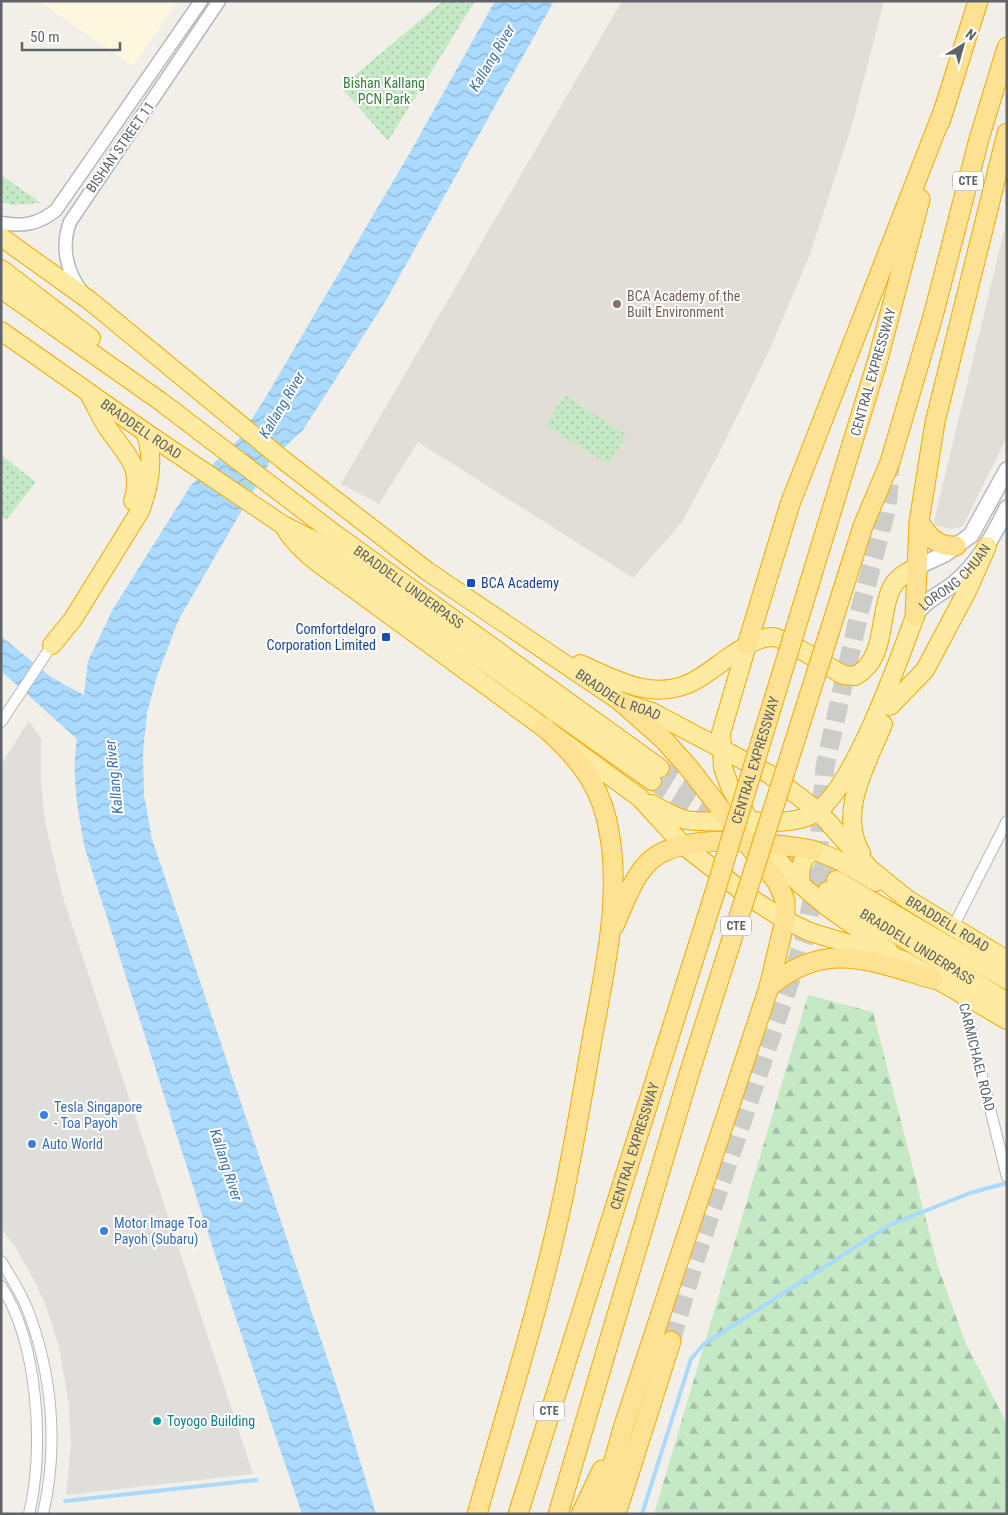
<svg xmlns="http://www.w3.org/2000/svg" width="1008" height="1515" font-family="'Roboto Condensed',sans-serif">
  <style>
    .commercial { fill: #fef7e0 }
    .industrial { fill: #e0deda }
    .education { fill: #e1ded6 }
    .forest { fill: url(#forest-firs) }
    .park { fill: url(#park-dots) }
    .water { fill: url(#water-waves) }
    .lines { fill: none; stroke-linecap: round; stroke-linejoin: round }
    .stream { stroke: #aadaff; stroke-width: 4 }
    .trunk-tunnel { stroke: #ccccc8; stroke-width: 18; stroke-dasharray: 18 9; stroke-linecap: butt }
    .motorway-tunnel { stroke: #ccccc8; stroke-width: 19; stroke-dasharray: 19 9; stroke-linecap: butt }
    .minor-casing { stroke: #b5b8bc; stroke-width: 12 }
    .tertiary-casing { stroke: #b5b8bc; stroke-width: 15 }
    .secondary-casing { stroke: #b6babf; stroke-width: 18 }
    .trunk-casing { stroke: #f9ab00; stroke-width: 20 }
    .motorway-casing { stroke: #f9ab00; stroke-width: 21 }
    .minor { stroke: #fff; stroke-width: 10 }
    .tertiary { stroke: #fff; stroke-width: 12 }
    .secondary { stroke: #fff; stroke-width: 15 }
    .trunk { stroke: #feeaa1; stroke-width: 18 }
    .motorway { stroke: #fde293; stroke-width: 19 }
    .motorway-bridge-casing { stroke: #f9ab00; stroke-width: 21; stroke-linecap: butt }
    .motorway-bridge { stroke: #fde293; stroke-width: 19 }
    .education-dot { fill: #8d6e63; stroke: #fff; stroke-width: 2 }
    .transit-dot { fill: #1a4fb4; stroke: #fff; stroke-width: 2 }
    .shop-dot { fill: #3f7fe0; stroke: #fff; stroke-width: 2 }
    .culture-dot { fill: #0f9aa8; stroke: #fff; stroke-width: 2 }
    .labels { text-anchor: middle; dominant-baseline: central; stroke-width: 4; stroke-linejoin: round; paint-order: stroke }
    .shield { fill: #fff; stroke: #8f9295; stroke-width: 1 }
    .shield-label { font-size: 12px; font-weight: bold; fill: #5f6368 }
    .park-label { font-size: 14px; fill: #348238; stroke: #fff }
    .street-label { font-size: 14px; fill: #5f6368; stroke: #fff }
    .education-label { font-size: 14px; fill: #785e54; stroke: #fff; text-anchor: start }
    .transit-label { font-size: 14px; fill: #164399; stroke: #fff; text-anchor: start }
    .shop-label { font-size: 14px; fill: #366cbe; stroke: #fff; text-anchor: start }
    .culture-label { font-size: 14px; fill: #0d838f; stroke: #fff; text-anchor: start }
    .water-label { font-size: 15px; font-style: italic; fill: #4174aa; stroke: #fff }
  </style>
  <defs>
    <pattern id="forest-firs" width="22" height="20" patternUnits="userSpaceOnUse" patternTransform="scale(1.25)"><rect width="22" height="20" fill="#c5e8c5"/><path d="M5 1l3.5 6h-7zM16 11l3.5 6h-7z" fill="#a3c0a4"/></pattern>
    <pattern id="park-dots" width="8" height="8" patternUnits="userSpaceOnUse" patternTransform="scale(1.25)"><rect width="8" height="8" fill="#c5e8c5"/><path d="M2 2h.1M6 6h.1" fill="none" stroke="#a3c0a4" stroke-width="1.8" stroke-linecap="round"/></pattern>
    <pattern id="water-waves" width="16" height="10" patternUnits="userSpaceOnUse" patternTransform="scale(1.25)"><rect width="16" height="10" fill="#aadaff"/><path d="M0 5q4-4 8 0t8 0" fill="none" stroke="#8eb4d2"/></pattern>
  </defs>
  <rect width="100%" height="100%" fill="#f1efe8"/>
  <path class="commercial" d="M39 1H178L133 66Z"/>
  <path class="industrial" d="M29 721 41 738V785L45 821 62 894 253 1474 66 1495 71 1444 69 1405 59 1347 46 1306 34 1280 16 1248 1 1228V764Z"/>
  <path class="education" d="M622 1H884L852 125 809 257 769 351 720 451 682 522 633 578 418 442 379 504 341 484Z
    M1007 219V437L963 526 952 529 933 525Z"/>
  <path class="forest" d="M808 995 873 1012 938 1267 966 1344 1007 1424V1514H654Z"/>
  <path class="park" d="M443 1H475L388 141 341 87Z
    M1 175 41 203 12 205 1 202Z
    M565 395 627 435 608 464 546 425Z
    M1 455 36 482 6 520 1 516Z"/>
  <path class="water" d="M495 1H554L385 302 303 430 271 460 179 619 157 676 147 713 143 752 144 795 152 839 344 1408 376 1514H302L227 1292 85 849C78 812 71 776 77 739L1 671V636L51 677 84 695 88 661 113 609 191 485 240 438 264 400 408 156Z"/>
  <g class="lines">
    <path class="stream" d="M65 1501 256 1480
      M642 1514 691 1359 704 1344 890 1225 970 1193 1007 1183"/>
    <path class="trunk-tunnel" d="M660 768 713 801
      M652 781 721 825
      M791 851 836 880
      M790 868 827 891"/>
    <path class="motorway-tunnel" d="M671 1341 696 1257 805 937 816 880 825 766 860 610 885 515 888 498 890 463"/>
    <defs>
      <path id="minor" d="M1 722 52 645
        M953 927 1007 821
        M962 995 1007 1177
        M1 1261C10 1276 20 1291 27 1308 52 1372 59 1446 43 1514
        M1 1286C38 1342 45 1449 29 1514"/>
      <path id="tertiary" d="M1 223C23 227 39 224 56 210L201 1
        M83 293C66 272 61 246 70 222L219 1"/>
      <g id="secondary">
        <path d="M917 567 945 554 971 535 1007 470"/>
        <path id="s1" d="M915 616C925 599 942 594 956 582 979 562 994 535 1007 508"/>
      </g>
      <g id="trunk">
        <path id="s2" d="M1 237 89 300 282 459 427 571 621 702 652 712 769 774 818 811 870 869 907 899 1007 960"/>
        <path d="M1 269 91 338"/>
        <path id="s3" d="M1 289 160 401 331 531 660 768"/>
        <path id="s4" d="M1 331 145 432 283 525 313 540 652 781"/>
        <path d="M90 396C96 406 101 418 107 427 125 454 144 466 133 501"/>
        <path d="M283 525C298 552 326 568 350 586L640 798 683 845 752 899 785 920 810 932 903 960 1007 1020"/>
        <path d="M52 645 73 619 140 511C150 485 155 458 145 432"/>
        <path d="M747 645 721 733 723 768 730 787 763 844 800 884 826 906 889 951"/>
        <path d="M580 664C615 679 649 700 688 684 704 677 717 665 732 655 745 647 757 637 773 637 782 637 831 668 843 675L855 676C887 659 878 617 891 589 896 578 907 572 917 567"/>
        <path d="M890 706 925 670 967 591 987 546"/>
        <path d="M652 804C662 810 674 817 686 820 703 823 722 821 740 821 761 821 791 825 811 815 851 797 899 659 915 616"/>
        <path d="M861 853C837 812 867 764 883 724"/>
        <path d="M836 880 1007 980"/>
        <path d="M800 884C800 868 800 860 813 850L836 859 876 882"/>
        <path id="s5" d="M827 891 1007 1002"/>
      </g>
      <g id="motorway">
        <path d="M940 122 978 1"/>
        <path d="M878 359 920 199"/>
        <path d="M919 522C929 537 937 547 956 546"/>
        <path d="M863 526 890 462 933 316 979 139 1007 47"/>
        <path d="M915 616 919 522 935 422 1007 133"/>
        <path d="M747 645 790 504 944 109"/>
        <path d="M614 926C624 904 633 875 652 859 687 831 771 843 813 850"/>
        <path d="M769 987C825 939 870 961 933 979"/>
        <path d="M477 1514C507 1409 540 1305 563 1198 574 1145 583 1092 592 1039 605 968 624 889 606 817 596 778 573 753 544 727"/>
        <path id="s6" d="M518 1514 714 895"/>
        <path d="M558 1514 613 1328"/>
        <path d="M581 1514 602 1470"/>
        <path d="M599 1514 623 1428 769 987 785 920V900L777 882 689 768 664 740 621 702"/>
        <path d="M616 1514 671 1341"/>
      </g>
    </defs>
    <use href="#minor" class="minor-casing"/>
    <use href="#tertiary" class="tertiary-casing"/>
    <use href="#secondary" class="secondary-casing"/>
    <use href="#trunk" class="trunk-casing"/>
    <use href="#motorway" class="motorway-casing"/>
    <use href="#minor" class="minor"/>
    <use href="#tertiary" class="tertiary"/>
    <use href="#secondary" class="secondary"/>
    <use href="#trunk" class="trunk"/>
    <use href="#motorway" class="motorway"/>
    <defs>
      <g id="motorway-bridge">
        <path id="s7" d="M714 895 878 359"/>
        <path d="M613 1328 689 1074 863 526"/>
      </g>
    </defs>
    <use href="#motorway-bridge" class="motorway-bridge-casing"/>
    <use href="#motorway-bridge" class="motorway-bridge"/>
  </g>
  <circle class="education-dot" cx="617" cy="304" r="5"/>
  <g class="transit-dot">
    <rect x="466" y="578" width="10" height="10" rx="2.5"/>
    <rect x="381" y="632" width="10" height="10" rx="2.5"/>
  </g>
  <g class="shop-dot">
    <circle cx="44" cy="1115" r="5"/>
    <circle cx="32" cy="1144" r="5"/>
    <circle cx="104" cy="1231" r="5"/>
  </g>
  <circle class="culture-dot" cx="157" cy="1421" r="5"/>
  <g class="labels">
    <g class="shield">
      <rect x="953" y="171.5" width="30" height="19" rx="4"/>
      <rect x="721" y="916.5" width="30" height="19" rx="4"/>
      <rect x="534" y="1401.5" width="30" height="19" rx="4"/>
    </g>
    <g class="shield-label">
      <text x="968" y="181">CTE</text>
      <text x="736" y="926">CTE</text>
      <text x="549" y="1411">CTE</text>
    </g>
    <g class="park-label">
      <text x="384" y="83">Bishan Kallang<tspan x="384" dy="16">PCN Park</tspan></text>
    </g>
    <g class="street-label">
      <text transform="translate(120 147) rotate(-55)">BISHAN STREET 11</text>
      <text transform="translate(873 372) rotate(-74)">CENTRAL EXPRESSWAY</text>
      <text stroke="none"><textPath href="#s4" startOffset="171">BRADDELL ROAD</textPath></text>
      <text stroke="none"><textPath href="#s1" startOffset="56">LORONG CHUAN</textPath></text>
      <text stroke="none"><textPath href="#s3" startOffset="505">BRADDELL UNDERPASS</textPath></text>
      <text stroke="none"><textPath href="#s2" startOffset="770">BRADDELL ROAD</textPath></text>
      <text stroke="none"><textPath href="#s7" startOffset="141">CENTRAL EXPRESSWAY</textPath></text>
      <text stroke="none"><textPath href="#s2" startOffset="1175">BRADDELL ROAD</textPath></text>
      <text stroke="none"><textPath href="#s5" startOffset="106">BRADDELL UNDERPASS</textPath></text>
      <text transform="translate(977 1057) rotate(76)">CARMICHAEL ROAD</text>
      <text stroke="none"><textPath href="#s6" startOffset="386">CENTRAL EXPRESSWAY</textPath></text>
    </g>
    <g class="education-label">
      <text x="627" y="296">BCA Academy of the<tspan x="627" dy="16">Built Environment</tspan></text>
    </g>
    <g class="transit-label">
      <text x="481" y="583">BCA Academy</text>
      <text x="376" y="629" text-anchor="end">Comfortdelgro<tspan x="376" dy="16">Corporation Limited</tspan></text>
    </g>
    <g class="shop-label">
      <text x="54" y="1107">Tesla Singapore<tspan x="54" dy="16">- Toa Payoh</tspan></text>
      <text x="42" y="1144">Auto World</text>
      <text x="114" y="1223">Motor Image Toa<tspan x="114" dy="16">Payoh (Subaru)</tspan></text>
    </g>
    <g class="culture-label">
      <text x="167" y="1421">Toyogo Building</text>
    </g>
    <g class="water-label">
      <text transform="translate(492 58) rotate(-59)">Kallang River</text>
      <text transform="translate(282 405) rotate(-59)">Kallang River</text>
      <text transform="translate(114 777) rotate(-96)">Kallang River</text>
      <text transform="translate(226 1165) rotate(72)">Kallang River</text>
    </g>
  </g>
  <rect width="1008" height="1515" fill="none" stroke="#5f6368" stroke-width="5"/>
  <g transform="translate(963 45) rotate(37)" stroke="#ffffff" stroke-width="4" paint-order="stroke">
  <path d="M0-4L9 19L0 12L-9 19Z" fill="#5f6368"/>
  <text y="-8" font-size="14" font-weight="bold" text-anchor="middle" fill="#5f6368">N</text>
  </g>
  <path d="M22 42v8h98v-8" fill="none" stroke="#5f6368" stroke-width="2.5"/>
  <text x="30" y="42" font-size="15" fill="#5f6368" stroke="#ffffff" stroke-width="4" paint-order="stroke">50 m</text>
</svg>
